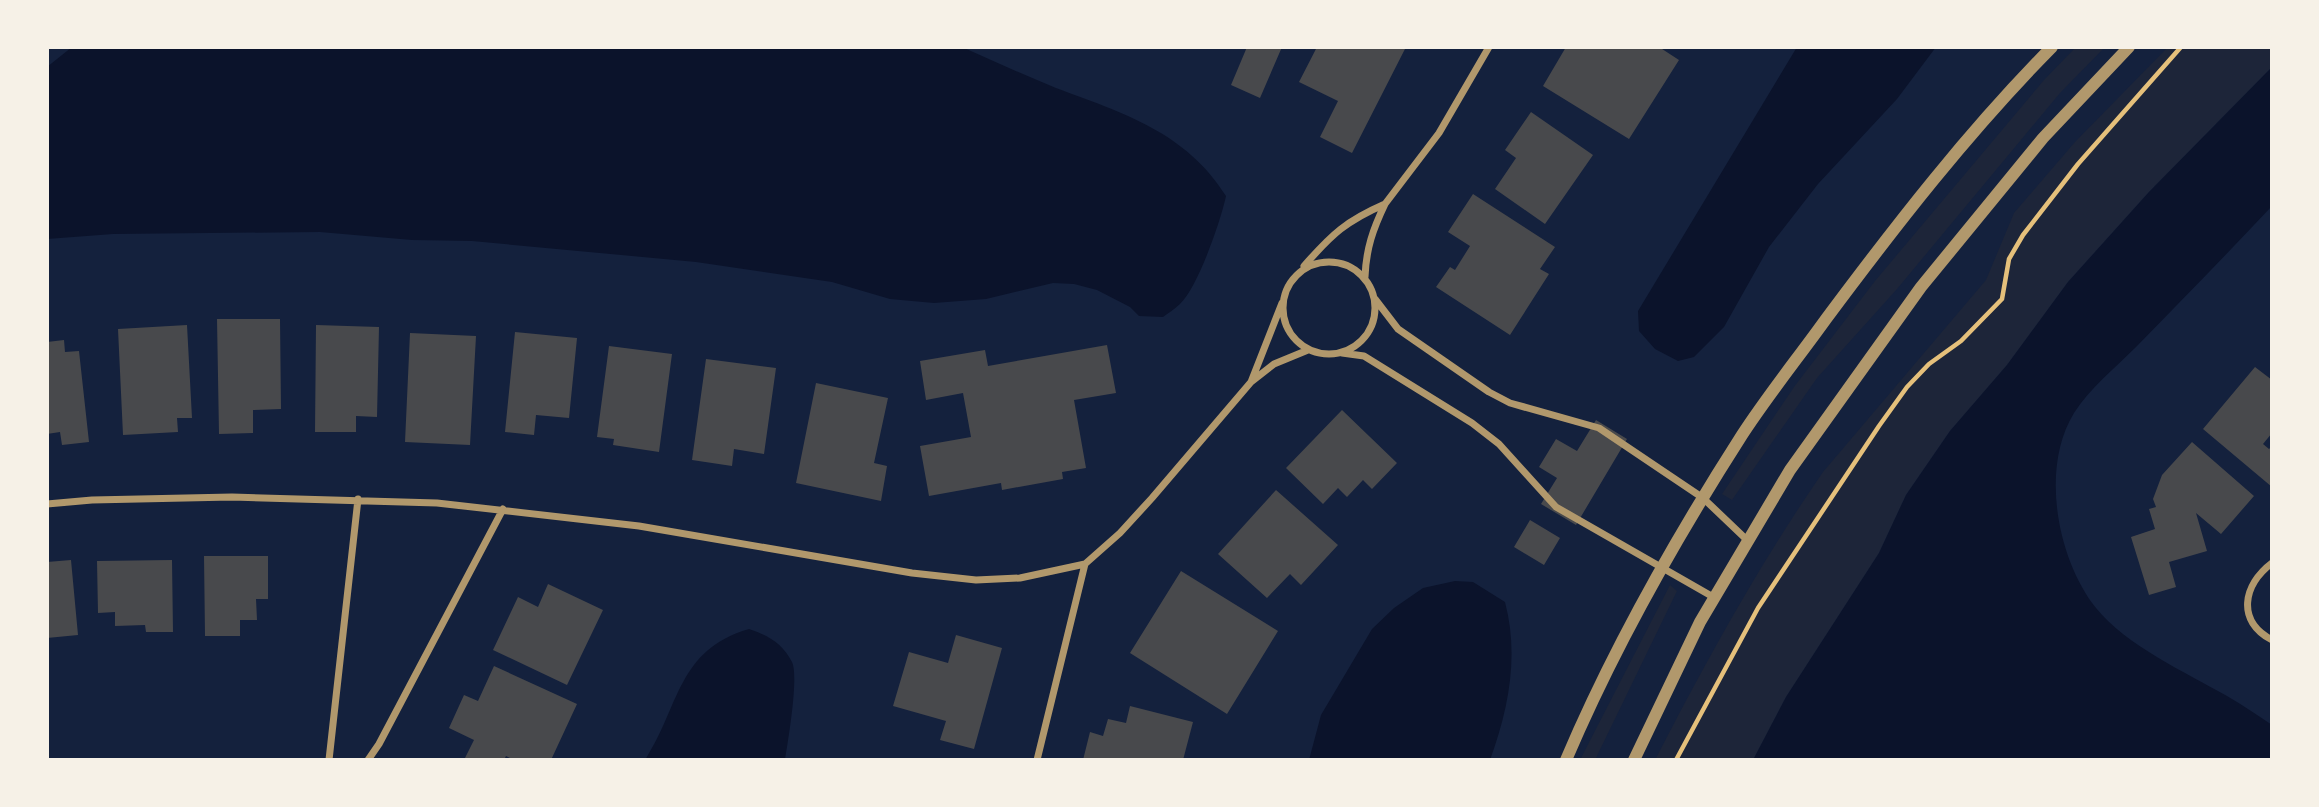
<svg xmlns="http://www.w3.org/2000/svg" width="2319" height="807" font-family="'DM Sans',sans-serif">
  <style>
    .green { fill: #1d2539 }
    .water { fill: #0b132b }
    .building { fill: #48494c }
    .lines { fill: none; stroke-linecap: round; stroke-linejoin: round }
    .path { stroke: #e5c07b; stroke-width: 4.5 }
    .minor { stroke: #b1986c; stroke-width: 7 }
    .tertiary { stroke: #b1986c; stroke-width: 12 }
  </style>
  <rect width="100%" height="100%" fill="#14213d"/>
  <path class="green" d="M2076 47H2105L2060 93 1897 289 1817 378 1732 500 1722 494 1794 387 1875 281 2044 80Z
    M2168 47H2272V67L2149 192 2068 282 2007 365 1950 431 1906 495 1879 553 1786 697 1753 760H1655C1706 661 1760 563 1823 472L1986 280 2014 213 2075 142Z
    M1670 585 1677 591 1595 760H1580Z"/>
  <path class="water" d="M72 47H962C993 61 1024 75 1056 88 1123 113 1186 132 1226 196 1221 220 1198 287 1180 304 1175 309 1168 313 1163 317L1139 316 1130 307 1097 290 1074 284 1053 283 986 299 934 303 890 299 832 282 696 262 472 241 412 240 320 232 113 234 47 239V67Z
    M1797 47H1936L1897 99 1818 184 1769 247 1724 327 1694 357 1678 361 1655 349 1639 331 1638 311Z
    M2272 67V206C2227 254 2181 301 2136 347 2114 369 2091 387 2074 413 2040 468 2057 559 2096 608 2127 646 2185 672 2227 696 2243 705 2257 715 2272 725V760H1753L1786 697 1879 553 1906 495 1950 431 2007 365 2068 282 2149 192Z
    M1455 581 1473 582 1505 602C1519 655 1509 708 1490 760H1309L1321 715 1372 629 1394 608 1423 588Z
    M749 629C768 635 783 644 792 662 799 677 788 741 785 760H645C680 706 677 650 749 629Z"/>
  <path class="building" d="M1247 47H1282L1260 98 1231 85Z
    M1317 47H1406L1352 153 1320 137 1338 101 1299 82Z
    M1566 47H1659L1679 60 1629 139 1543 86Z
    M1531 112 1593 155 1545 224 1495 189 1516 158 1505 150Z
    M1473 194 1555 247 1540 269 1549 274 1510 335 1436 287 1450 267 1455 270 1470 246 1448 232Z
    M217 319H280L281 409 253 410V433L219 434Z
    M187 325 192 418H177L178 432 123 435 118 329Z
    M316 325 379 327 377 417 356 416V432H315Z
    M515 332 577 338 569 418 536 415 534 435 505 432Z
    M410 333 476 336 470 445 405 442Z
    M64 340 65 352 79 351 89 442 62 445 60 432 47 434V342Z
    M1107 345 1116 393 1074 400 1086 468 1062 472 1063 479 1002 490 1001 483 929 496 920 446 971 437 963 393 926 400 920 361 985 350 988 366Z
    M609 346 672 354 659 452 613 445 614 439 597 437Z
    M706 359 776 368 764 454 734 449 732 466 692 460Z
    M2255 367 2272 380V433L2263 444 2269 449 2272 446V487L2203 429Z
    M816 383 888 398 874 463 887 466 881 501 796 483Z
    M1342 410 1397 463 1372 489 1363 480 1347 497 1338 488 1323 504 1286 468Z
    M1596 420 1627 439 1576 525 1541 504 1557 478 1539 467 1556 439 1577 451Z
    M2192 442 2254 496 2221 534 2196 513 2207 551 2169 562 2176 587 2149 595 2131 537 2155 529 2149 509 2156 507 2153 499 2162 475Z
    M1276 490 1338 545 1301 585 1290 574 1267 598 1218 554Z
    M1530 520 1560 538 1544 565 1514 547Z
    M204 556H268V599H256L257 620H240V636H205Z
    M71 560 78 635 47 638V562Z
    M172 560 173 632H146L145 625 115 626V612L98 613 97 561Z
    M1181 571 1278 631 1227 714 1130 653Z
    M548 584 603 610 567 685 493 650 518 597 538 607Z
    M956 635 1002 648 974 749 940 740 946 721 893 706 909 652 948 663Z
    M494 666 577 704 551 760H514L506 756 504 760H464L474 740 449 728 464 695 478 701Z
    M1130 706 1193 722 1183 760H1083L1090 732 1103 736 1108 719 1126 723Z"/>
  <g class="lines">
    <path class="path" d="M1676 760 1758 608 1879 426 1907 387 1929 364 1961 341 2002 299 2009 259 2023 235 2078 164 2181 47"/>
    <path class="minor" d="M1385 204 1439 133 1489 47
      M1283 308a46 46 0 1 1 92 0a46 46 0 1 1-92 0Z
      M1304 266C1332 234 1346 221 1385 204 1373 229 1366 249 1365 277
      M1375 299 1398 329 1489 392 1510 403 1599 428 1703 498 1747 540
      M1282 303 1251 382 1274 364 1308 350
      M1342 353 1364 356 1472 423 1499 444 1556 507 1715 598
      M47 504 92 500 232 497 437 503 639 526 912 573 976 580 1020 578 1085 564 1120 533 1152 498 1251 382
      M2272 563C2243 585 2236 621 2272 640
      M329 760 358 499
      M368 760 379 744 503 509
      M1037 760 1085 564"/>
    <path class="tertiary" d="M1566 760C1614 647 1676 538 1742 435 1768 395 1798 358 1826 319 1896 225 1969 131 2052 47
      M1634 760 1700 622 1790 470 1921 287 2043 138 2129 47"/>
  </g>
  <rect width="2319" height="807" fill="none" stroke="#f6f1e7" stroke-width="98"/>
</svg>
